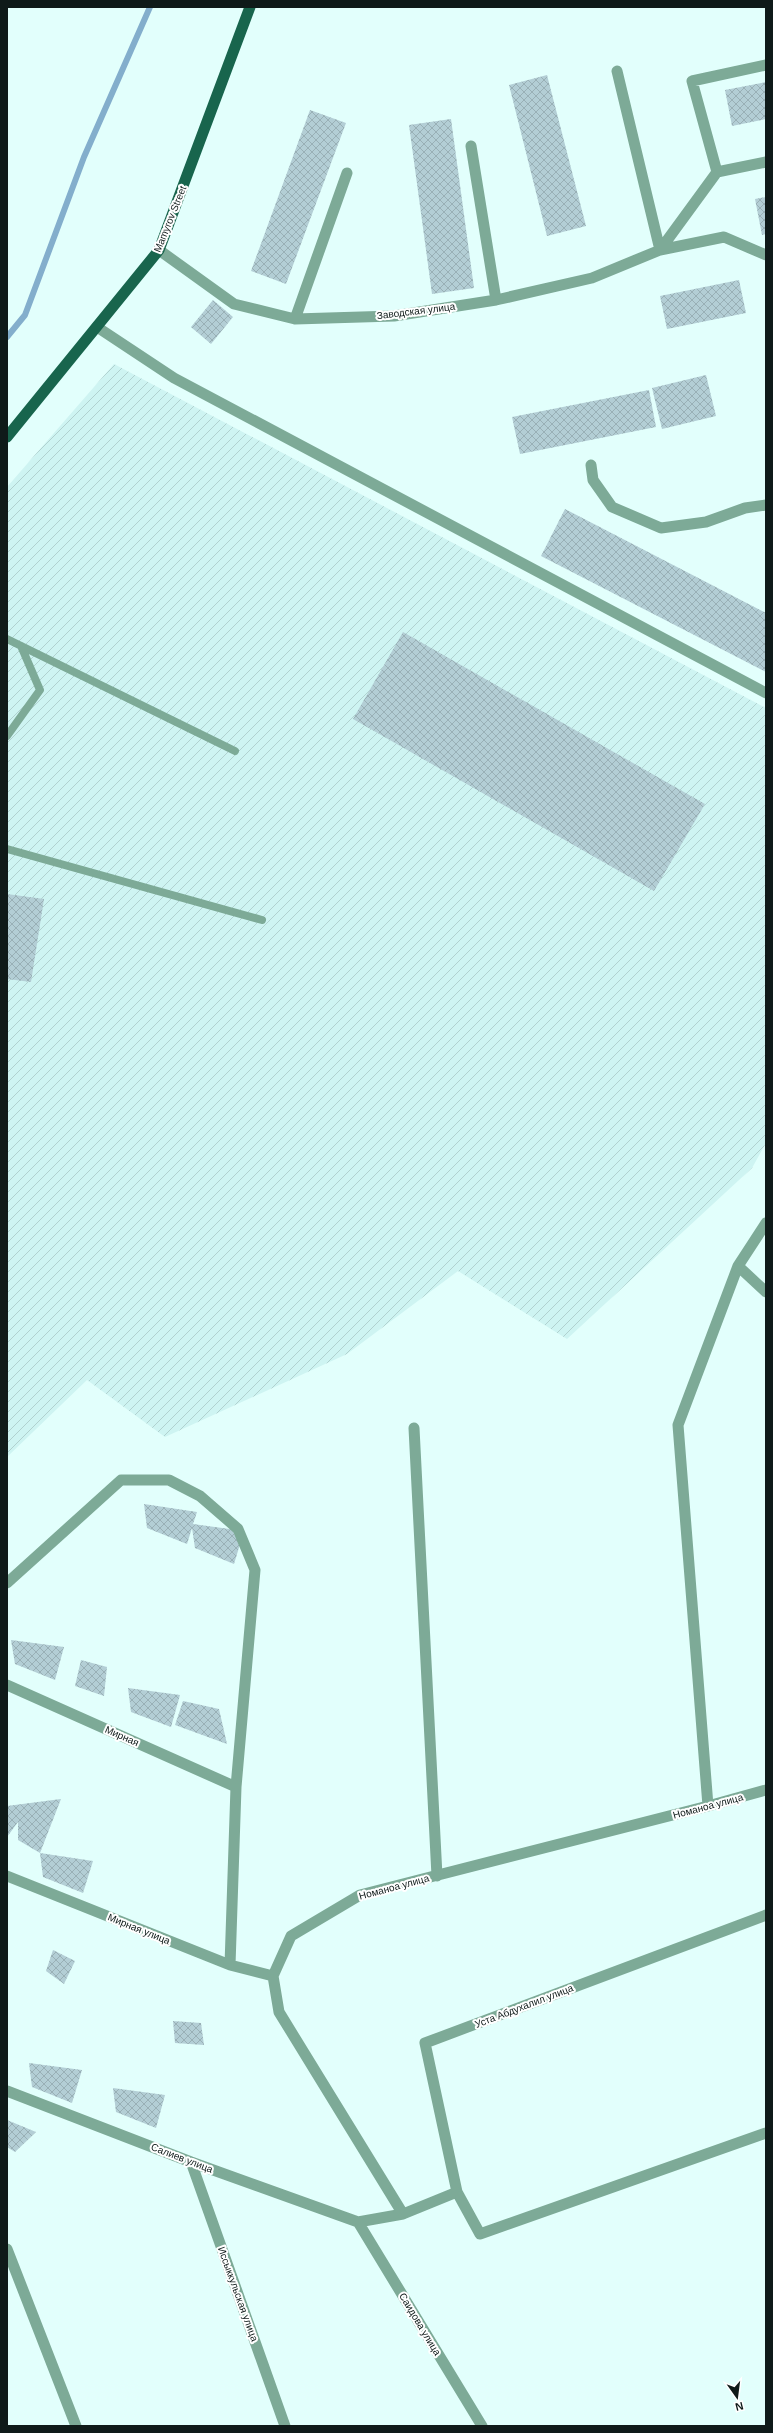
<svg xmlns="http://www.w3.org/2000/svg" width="773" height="2433" font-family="Arial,sans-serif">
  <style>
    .industrial { fill: url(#industrial-furrows) }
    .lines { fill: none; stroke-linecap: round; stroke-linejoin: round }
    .stream { stroke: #83aecc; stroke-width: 6 }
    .building { fill: url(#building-cross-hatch) }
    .service { stroke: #7daa97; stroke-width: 8 }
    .minor { stroke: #7daa97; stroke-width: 11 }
    .primary { stroke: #18654d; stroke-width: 11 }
    .labels { text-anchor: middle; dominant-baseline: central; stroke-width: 4; stroke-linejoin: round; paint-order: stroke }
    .street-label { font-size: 10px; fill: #0f1a19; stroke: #fff }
  </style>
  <defs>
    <pattern id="industrial-furrows" width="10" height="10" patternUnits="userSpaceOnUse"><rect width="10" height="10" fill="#cef4f2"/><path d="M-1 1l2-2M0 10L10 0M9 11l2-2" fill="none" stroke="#b0d1cf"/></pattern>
    <pattern id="building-cross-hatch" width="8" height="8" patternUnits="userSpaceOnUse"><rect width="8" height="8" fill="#b3ced5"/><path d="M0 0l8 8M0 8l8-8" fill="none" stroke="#99b0b6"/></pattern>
  </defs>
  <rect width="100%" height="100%" fill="#e2fffc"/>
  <path class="industrial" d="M114 364 766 708V1143L752 1168 567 1339 458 1271 347 1354 165 1437 87 1380 7 1457V487Z"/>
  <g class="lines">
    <path class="stream" d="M7 337 25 315 84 157 150 7"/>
  </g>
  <path class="building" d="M547 75 586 226 547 236 509 85Z
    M766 82V119L732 126 725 90Z
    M310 110 346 123 286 284 251 271Z
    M451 119 474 288 432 294 409 125Z
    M766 197V234L762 235 755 199Z
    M739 280 746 313 667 329 660 296Z
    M213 300 233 317 211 344 191 327Z
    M706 375 716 416 662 429 652 388Z
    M649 390 656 427 520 454 512 417Z
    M565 509 766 613V672L541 556Z
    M403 632 705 804 654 891 353 719Z
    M7 894 44 899 31 982 7 979Z
    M144 1504 197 1512 193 1524 244 1531 234 1564 195 1548 192 1528 187 1544 147 1528Z
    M11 1640 64 1647 55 1680 15 1664Z
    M81 1660 107 1667 104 1696 75 1686Z
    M128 1688 180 1695 171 1727 131 1712Z
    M183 1701 219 1709 227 1744 175 1725Z
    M61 1799 40 1853 18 1840V1822L7 1837V1806Z
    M40 1853 93 1861 83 1893 43 1877Z
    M53 1950 75 1961 64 1984 46 1971Z
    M173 2021 201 2023 204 2045 175 2043Z
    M29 2063 82 2070 72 2103 32 2087Z
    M113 2088 165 2095 156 2128 116 2112Z
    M7 2120 36 2132 15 2152 7 2147Z"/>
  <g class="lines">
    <path class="service" d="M7 639 235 751
      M7 736 40 690 21 646
      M7 849 262 920"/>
    <path class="minor" d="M617 71 660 250
      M471 146 496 300
      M717 172 692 81 766 65
      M159 250 234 304 295 319 394 316 496 300 592 278 660 250 724 237 766 255
      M660 250 717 172 766 162
      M295 319 347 173
      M97 327 174 378 766 693
      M591 465 593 480 612 507 661 528 706 522 745 508 766 505
      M738 1266 766 1292
      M414 1428 437 1876
      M7 1583 121 1480H169L200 1496 238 1529 255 1570 236 1787 230 1965
      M7 1685 236 1787
      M708 1806 678 1425 738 1266 766 1223
      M7 1876 230 1965 273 1976
      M7 2091 191 2162 358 2222 403 2214 457 2192 480 2234 766 2133
      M191 2162 285 2426
      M457 2192 425 2043 766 1915
      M403 2214 279 2012 273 1976 291 1936 360 1895 708 1806 766 1790
      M358 2222 482 2426
      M7 2249 76 2426"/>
    <path class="primary" d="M7 437 159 250 250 7"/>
  </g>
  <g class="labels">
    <g class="street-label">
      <text transform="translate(170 219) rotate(-68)">Mamyrov Street</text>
      <text transform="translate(416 311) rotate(-7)">Заводская улица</text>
      <text transform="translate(122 1736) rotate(24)">Мирная</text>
      <text transform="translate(708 1806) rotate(-15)">Номаноа улица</text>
      <text transform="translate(394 1887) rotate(-15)">Номаноа улица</text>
      <text transform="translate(139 1929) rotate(22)">Мирная улица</text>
      <text transform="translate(524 2006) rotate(-21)">Уста Абдухалил улица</text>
      <text transform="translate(182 2158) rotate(21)">Салиев улица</text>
      <text transform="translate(238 2294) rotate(70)">Иссыккульская улица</text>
      <text transform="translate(420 2324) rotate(59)">Саидова улица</text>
    </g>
  </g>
  <rect width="773" height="2433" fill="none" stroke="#0f1a19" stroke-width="16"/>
  <g transform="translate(737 2397) rotate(166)" stroke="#ffffff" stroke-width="3" paint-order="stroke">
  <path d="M0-3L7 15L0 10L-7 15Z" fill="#0f1a19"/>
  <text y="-6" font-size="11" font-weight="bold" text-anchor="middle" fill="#0f1a19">N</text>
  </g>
</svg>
